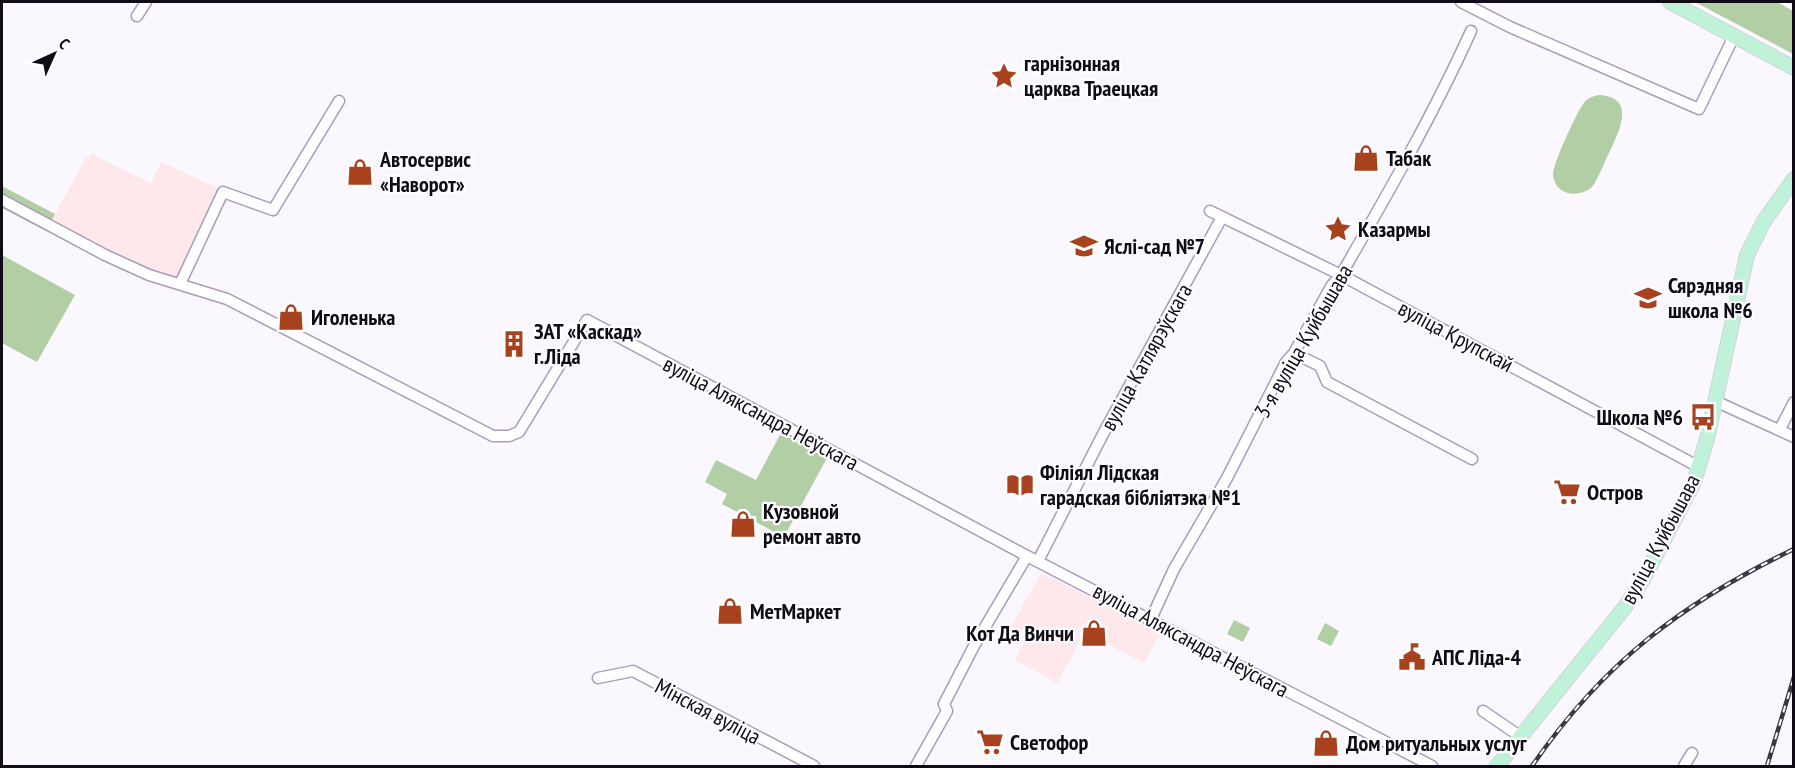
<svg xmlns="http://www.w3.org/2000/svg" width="1795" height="768" font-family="'PT Sans Narrow',sans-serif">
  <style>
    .commercial { fill: #fee8eb }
    .green { fill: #b2cea4 }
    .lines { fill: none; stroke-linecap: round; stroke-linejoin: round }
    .minor-casing { stroke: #a99cbc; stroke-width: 13 }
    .major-casing { stroke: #d4d3d5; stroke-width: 16 }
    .minor { stroke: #fff; stroke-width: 10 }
    .major { stroke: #c0f2da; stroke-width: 14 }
    .rail-casing { stroke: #3c3843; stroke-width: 4.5 }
    .rail { stroke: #fff; stroke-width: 2; stroke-dasharray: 7; stroke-linecap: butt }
    .labels { text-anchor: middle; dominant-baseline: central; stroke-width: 4.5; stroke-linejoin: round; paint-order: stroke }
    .poi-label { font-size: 22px; font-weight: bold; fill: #100b17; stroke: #fff; text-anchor: start }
    .street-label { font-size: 22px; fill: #100b17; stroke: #fff }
  </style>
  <rect width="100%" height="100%" fill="#faf7fe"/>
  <path class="commercial" d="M92 154 151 183 161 162 218 188 174 285 98 258 46 231 85 159Z
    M1041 573 1162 631 1144 663 1085 632 1057 683 1015 660 1027 636 1011 627Z"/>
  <path class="green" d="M1695 2H1777L1793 11V54Z
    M1599 95C1638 97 1618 133 1609 153 1603 165 1599 177 1592 187 1578 199 1554 195 1553 174 1553 164 1577 112 1583 104 1587 98 1593 96 1599 95Z
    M2 186 55 214 46 231 2 208Z
    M2 255 75 295 37 362 2 343Z
    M781 433 827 458 784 537 722 504 727 494 705 482 716 460 756 480Z
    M1234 620 1250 628 1243 642 1227 634Z
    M1325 623 1339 631 1331 646 1317 639Z"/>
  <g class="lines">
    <defs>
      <path id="minor" d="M1461 2 1510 27 1699 109 1734 36
        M137 16 146 2
        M2 200 105 255 149 275 227 299 493 436H509L519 432 587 320 1027 556 1432 766
        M1210 211 1341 275 1699 467
        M180 284 223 192 273 210 339 101
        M1294 353 1320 366 1327 382 1472 459
        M1715 401 1794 437
        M1780 429 1794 402
        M1038 561 1103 434 1222 217
        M1151 619 1174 569 1227 478 1286 362 1294 353 1332 285 1341 275C1387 195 1433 115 1471 31
        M598 678 633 671 814 766
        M1483 711 1521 737
        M916 766 947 711 944 704 975 644 1027 556
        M1684 766 1692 753"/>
      <path id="major" d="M1670 2 1794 68
        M1497 766 1625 607 1645 576 1694 482 1707 439 1747 255 1764 221 1794 179"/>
    </defs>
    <use href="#minor" class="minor-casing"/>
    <use href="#major" class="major-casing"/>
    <use href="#minor" class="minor"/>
    <use href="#major" class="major"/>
    <defs>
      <path id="rail" d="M1532 766C1603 663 1682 603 1794 549
        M1767 766 1794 677"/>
    </defs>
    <use href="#rail" class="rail-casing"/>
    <use href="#rail" class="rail"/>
  </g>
  <defs>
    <symbol id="sight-bare" viewBox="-9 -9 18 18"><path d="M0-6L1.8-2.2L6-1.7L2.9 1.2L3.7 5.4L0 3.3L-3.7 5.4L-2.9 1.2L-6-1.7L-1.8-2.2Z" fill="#a8411e" stroke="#fff" stroke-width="2.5" paint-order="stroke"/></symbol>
    <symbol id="shop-bare" viewBox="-9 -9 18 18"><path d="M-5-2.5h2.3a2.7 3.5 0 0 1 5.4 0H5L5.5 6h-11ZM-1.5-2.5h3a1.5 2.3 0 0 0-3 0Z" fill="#a8411e" stroke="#fff" stroke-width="2.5" paint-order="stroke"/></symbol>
    <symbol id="school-bare" viewBox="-9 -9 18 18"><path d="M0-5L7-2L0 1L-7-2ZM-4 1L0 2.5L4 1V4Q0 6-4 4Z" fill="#a8411e" stroke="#fff" stroke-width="2.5" paint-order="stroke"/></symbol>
    <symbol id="building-bare" viewBox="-9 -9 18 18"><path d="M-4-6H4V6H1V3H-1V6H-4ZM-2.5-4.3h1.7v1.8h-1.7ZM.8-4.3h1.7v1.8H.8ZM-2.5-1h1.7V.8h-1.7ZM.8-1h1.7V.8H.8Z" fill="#a8411e" stroke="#fff" stroke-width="2.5" paint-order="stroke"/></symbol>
    <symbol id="bus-bare" viewBox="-9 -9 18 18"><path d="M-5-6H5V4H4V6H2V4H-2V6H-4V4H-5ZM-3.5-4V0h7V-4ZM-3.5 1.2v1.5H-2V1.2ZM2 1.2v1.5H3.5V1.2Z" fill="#a8411e" stroke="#fff" stroke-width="2.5" paint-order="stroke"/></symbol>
    <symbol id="library-bare" viewBox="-9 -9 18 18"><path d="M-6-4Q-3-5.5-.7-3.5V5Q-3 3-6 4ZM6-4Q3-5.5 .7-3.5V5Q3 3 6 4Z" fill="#a8411e" stroke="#fff" stroke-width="2.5" paint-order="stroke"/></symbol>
    <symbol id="supermarket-bare" viewBox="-9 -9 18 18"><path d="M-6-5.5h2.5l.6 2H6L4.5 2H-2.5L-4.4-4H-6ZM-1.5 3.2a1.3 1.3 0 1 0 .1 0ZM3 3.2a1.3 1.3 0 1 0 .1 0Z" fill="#a8411e" stroke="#fff" stroke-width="2.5" paint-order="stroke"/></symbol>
    <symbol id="civic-bare" viewBox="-9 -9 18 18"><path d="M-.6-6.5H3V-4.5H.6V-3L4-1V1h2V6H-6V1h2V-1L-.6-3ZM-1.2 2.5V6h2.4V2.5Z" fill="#a8411e" stroke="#fff" stroke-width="2.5" paint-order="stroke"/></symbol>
  </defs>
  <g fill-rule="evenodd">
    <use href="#sight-bare" x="985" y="57" width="38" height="38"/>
    <use href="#shop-bare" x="1347" y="139" width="38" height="38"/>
    <use href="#shop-bare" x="341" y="153" width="38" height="38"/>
    <use href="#sight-bare" x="1319" y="210" width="38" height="38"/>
    <use href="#school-bare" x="1065" y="227" width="38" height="38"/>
    <use href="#school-bare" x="1629" y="279" width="38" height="38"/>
    <use href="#shop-bare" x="272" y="298" width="38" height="38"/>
    <use href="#building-bare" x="495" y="325" width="38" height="38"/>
    <use href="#bus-bare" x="1684" y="398" width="38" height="38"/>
    <use href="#library-bare" x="1001" y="466" width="38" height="38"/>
    <use href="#supermarket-bare" x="1548" y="473" width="38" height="38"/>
    <use href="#shop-bare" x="724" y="505" width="38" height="38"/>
    <use href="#shop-bare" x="711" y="592" width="38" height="38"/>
    <use href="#shop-bare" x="1075" y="614" width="38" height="38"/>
    <use href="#civic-bare" x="1393" y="638" width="38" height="38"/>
    <use href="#supermarket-bare" x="971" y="723" width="38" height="38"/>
    <use href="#shop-bare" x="1307" y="724" width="38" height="38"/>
  </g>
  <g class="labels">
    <g class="poi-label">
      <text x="1024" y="63">гарнізонная<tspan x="1024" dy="25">царква Траецкая</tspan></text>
      <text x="1386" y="158">Табак</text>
      <text x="380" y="159">Автосервис<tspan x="380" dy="25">«Наворот»</tspan></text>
      <text x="1358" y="229">Казармы</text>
      <text x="1104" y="246">Яслі-сад №7</text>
      <text x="1668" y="285">Сярэдняя<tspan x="1668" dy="25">школа №6</tspan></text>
      <text x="311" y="317">Иголенька</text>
      <text x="534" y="331">ЗАТ «Каскад»<tspan x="534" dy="25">г.Ліда</tspan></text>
      <text x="1683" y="417" text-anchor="end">Школа №6</text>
      <text x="1040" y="472">Філіял Лідская<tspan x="1040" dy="25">гарадская бібліятэка №1</tspan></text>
      <text x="1587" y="492">Остров</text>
      <text x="763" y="511">Кузовной<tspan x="763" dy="25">ремонт авто</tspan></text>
      <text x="750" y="611">МетМаркет</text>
      <text x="1074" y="633" text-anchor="end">Кот Да Винчи</text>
      <text x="1432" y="657">АПС Ліда-4</text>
      <text x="1010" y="742">Светофор</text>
      <text x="1346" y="743">Дом ритуальных услуг</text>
    </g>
    <g class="street-label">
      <text transform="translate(1456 336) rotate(28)">вуліца Крупскай</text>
      <text transform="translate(1303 341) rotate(-60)">3-я вуліца Куйбышава</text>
      <text transform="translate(1146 357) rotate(-61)">вуліца Катлярэўскага</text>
      <text transform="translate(761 413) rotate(28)">вуліца Аляксандра Неўскага</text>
      <text transform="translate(1660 539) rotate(-62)">вуліца Куйбышава</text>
      <text transform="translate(1191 640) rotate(28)">вуліца Аляксандра Неўскага</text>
      <text transform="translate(708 711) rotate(28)">Мінская вуліца</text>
    </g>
  </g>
  <rect width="1795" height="768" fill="none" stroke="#100b17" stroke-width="6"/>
  <g transform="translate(54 54) rotate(45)" stroke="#ffffff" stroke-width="4.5" paint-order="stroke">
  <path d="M0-4.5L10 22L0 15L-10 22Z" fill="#100b17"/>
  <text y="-9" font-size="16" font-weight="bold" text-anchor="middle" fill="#100b17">С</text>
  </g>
</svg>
